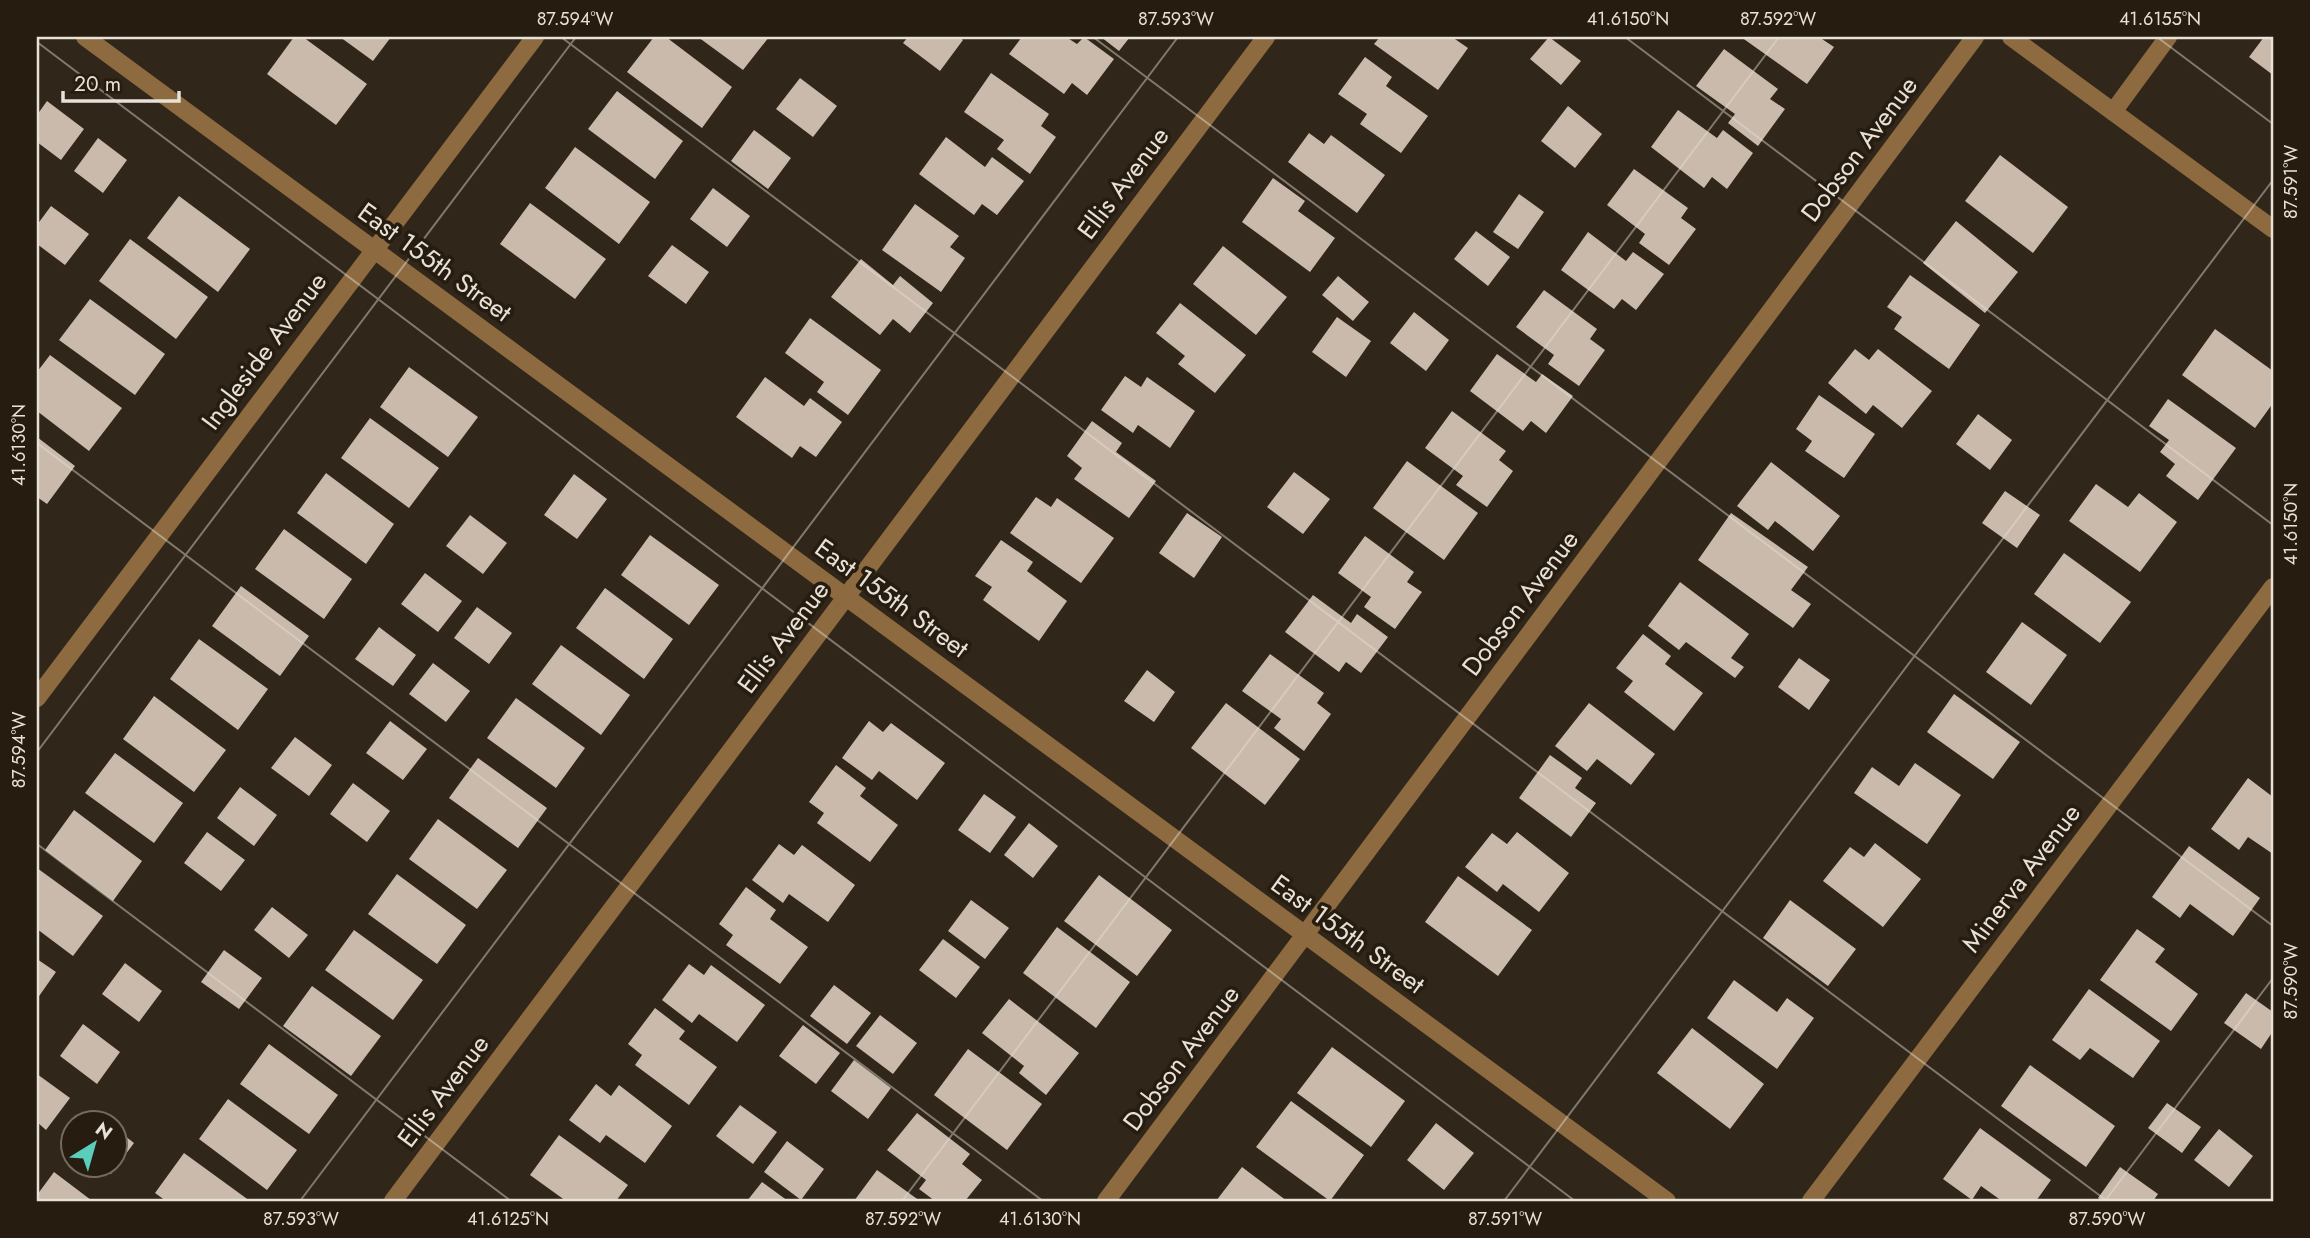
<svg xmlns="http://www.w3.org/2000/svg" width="2310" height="1238" viewBox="0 0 2310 1238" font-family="Jost,sans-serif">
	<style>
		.building { fill: #cabaac }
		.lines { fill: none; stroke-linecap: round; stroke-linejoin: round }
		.minor { stroke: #8e6a40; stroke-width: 18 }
		.ticks { fill: none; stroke: #e7e1d8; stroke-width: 2; stroke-opacity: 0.45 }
		.labels { text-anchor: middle; stroke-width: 7; stroke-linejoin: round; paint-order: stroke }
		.street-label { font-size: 26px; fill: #e7e1d8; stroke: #261c0f }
		.neatline { fill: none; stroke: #e7e1d8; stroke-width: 2.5 }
		.ticks-label { font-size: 18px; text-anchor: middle; fill: #e7e1d8 }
	</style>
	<rect width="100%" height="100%" fill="#302619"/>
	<path class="building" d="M294,37H303L367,84L336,125L267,74Z
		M340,37H391L373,61Z
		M654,37H666L732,87L702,128L627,72Z
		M698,37H769L743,70Z
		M908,37H959L963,40L940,71L903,43Z
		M1022,37H1066L1077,44L1084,37L1114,59L1087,95L1072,83L1064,94L1009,54Z
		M1101,37H1130L1119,51Z
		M1380,37H1452L1468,48L1438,90L1374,44Z
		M1549,37L1581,61L1561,85L1530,59Z
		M1741,37H1819L1834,47L1807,84Z
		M2264,37H2273V75L2249,57Z
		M1724,49L1778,89L1770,99L1785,109L1758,146L1728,123L1735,114L1696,86Z
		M1365,57L1392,77L1386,86L1428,116L1401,153L1360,124L1367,114L1338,94Z
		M991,73L1049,114L1041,126L1056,137L1030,174L997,149L1004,140L964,112Z
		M800,78L837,106L813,137L776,109Z
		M617,91L683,141L655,179L588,129Z
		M47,101L84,129L61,160L37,142V115Z
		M1568,106L1602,134L1575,168L1541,141Z
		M1678,110L1717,138L1723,130L1753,153L1727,189L1712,177L1704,188L1651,147Z
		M754,130L791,158L768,189L731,161Z
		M1309,133L1324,144L1331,135L1385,175L1357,213L1288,162Z
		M946,137L985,167L992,157L1024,181L997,215L982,204L974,215L919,174Z
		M98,138L127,160L103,193L74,171Z
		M575,147L650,202L619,244L545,188Z
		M2000,155L2068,207L2033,253L1965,201Z
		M1634,169L1688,208L1681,218L1696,229L1669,265L1639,243L1645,234L1607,205Z
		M1273,178L1305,201L1298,211L1335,238L1310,272L1242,222Z
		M713,188L750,216L727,247L690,219Z
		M1519,194L1544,212L1518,249L1493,232Z
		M179,196L250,249L218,292L147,238Z
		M530,203L606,259L575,299L500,244Z
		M915,204L959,236L950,247L965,258L941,292L882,250Z
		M51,206L89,234L65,265L37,244V225Z
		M1956,221L2018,272L1985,313L1923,263Z
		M1476,231L1510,257L1488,286L1454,259Z
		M1588,232L1626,261L1633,252L1664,274L1636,310L1622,299L1614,309L1561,270Z
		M130,239L208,297L176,339L99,281Z
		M672,245L709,272L686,304L648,276Z
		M1223,246L1287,297L1256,335L1193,284Z
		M861,259L893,285L900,276L933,303L910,333L893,319L880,335L831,297Z
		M1910,275L1980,325L1949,369L1894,329L1902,317L1887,307Z
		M1338,276L1369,302L1353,321L1322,295Z
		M1544,290L1597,329L1590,339L1605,350L1579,386L1548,364L1554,355L1516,327Z
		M90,299L165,354L135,395L59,340Z
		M1180,303L1246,355L1215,393L1178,364L1185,356L1156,333Z
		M1414,312L1449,340L1426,371L1390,343Z
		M1337,317L1371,341L1346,377L1312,352Z
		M810,318L881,370L848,415L817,392L824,382L785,353Z
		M2215,329L2273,371V403L2255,428L2182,375Z
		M1855,349L1869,360L1878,349L1932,391L1902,428L1873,405L1866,414L1828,383Z
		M1497,354L1536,382L1542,374L1573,396L1546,433L1531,421L1523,431L1470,391Z
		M50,355L122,408L89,451L37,411V372Z
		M409,367L478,417L448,457L380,407Z
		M1125,376L1141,387L1147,377L1195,411L1170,448L1138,425L1133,433L1101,410Z
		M765,377L804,406L810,398L842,422L816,457L800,446L792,458L736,417Z
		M1819,395L1875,434L1844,478L1805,451L1812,441L1796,429Z
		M2168,399L2236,448L2198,500L2166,476L2175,464L2160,452L2169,440L2149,426Z
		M1452,411L1506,451L1499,460L1513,471L1487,507L1456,485L1463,476L1425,448Z
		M1978,414L2012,440L1990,470L1956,444Z
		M370,418L439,468L409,508L341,458Z
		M1092,421L1122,443L1116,452L1156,481L1129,518L1074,479L1082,468L1067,456Z
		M37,437L75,466L47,504L37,497Z
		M1407,461L1478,513L1444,560L1373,508Z
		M1771,462L1840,516L1813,551L1775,521L1768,530L1737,506Z
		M1294,472L1330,499L1303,534L1267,507Z
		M326,473L394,524L366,564L297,513Z
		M574,474L607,499L577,539L544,515Z
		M2096,484L2128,507L2139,493L2177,522L2140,572L2069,521Z
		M2005,491L2040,515L2017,548L1982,523Z
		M1036,497L1051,507L1057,498L1114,538L1081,583L1010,533Z
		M1187,513L1222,537L1194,578L1159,553Z
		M1731,513L1808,567L1791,590L1811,604L1793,628L1698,560Z
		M470,515L507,543L483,574L446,546Z
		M284,529L352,579L324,619L255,569Z
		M650,535L719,585L689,625L621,575Z
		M1365,536L1414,572L1407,582L1422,592L1395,629L1364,607L1371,597L1338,573Z
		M1001,540L1033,562L1027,571L1067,601L1039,641L983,600L992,587L975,576Z
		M2064,553L2131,602L2100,643L2034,594Z
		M425,573L462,601L438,632L401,604Z
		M1680,582L1749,634L1731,658L1744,667L1735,678L1686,642L1679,650L1648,626Z
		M241,586L309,636L280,676L212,626Z
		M605,588L673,639L644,679L576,628Z
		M1313,595L1351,623L1357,614L1388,637L1361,673L1346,662L1339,672L1285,632Z
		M477,607L512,633L489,664L454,638Z
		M2022,622L2067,655L2031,705L1986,672Z
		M379,627L416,655L393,686L355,659Z
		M1643,634L1671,656L1665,664L1703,693L1674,731L1624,692L1633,681L1616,668Z
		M199,639L268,689L238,730L170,679Z
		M561,645L630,695L601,735L532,684Z
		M1270,654L1324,693L1317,703L1331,714L1304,751L1274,728L1281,719L1242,691Z
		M1799,658L1830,680L1809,710L1778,687Z
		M433,663L470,691L446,722L409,694Z
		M1147,670L1175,692L1154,722L1124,701Z
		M1954,694L2020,742L1993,779L1927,732Z
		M154,696L226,750L194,792L123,739Z
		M516,698L585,748L556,788L487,738Z
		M1226,703L1300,759L1265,805L1191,748Z
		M1589,703L1655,754L1631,785L1597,759L1587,771L1555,746Z
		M390,721L427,749L403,780L366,753Z
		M869,721L883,732L891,723L945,763L917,800L879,771L872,780L842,758Z
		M295,737L332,765L309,796L271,768Z
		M115,753L183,803L154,843L85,793Z
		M1550,755L1582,778L1575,788L1596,803L1571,837L1519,798Z
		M478,758L547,808L518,848L449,798Z
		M1915,763L1961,795L1927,844L1854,793L1872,767L1899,786Z
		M836,765L866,788L860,796L898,825L870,862L817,823L824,813L809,802Z
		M2248,778L2273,797V854L2248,837L2239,850L2211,829Z
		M353,783L390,811L367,842L330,814Z
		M240,787L277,815L254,846L217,818Z
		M984,794L1016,817L990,853L958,830Z
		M74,810L142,861L113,901L45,850Z
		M438,819L507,870L477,909L409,859Z
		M1029,823L1058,846L1033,878L1004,855Z
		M207,832L245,860L221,891L184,863Z
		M1517,832L1569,873L1539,912L1503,884L1497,892L1465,867L1492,833L1507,844Z
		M1875,843L1921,879L1883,927L1823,881L1850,847L1864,857Z
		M779,844L794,855L802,845L855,885L828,922L789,894L783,903L752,880Z
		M2189,846L2260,898L2233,936L2190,904L2180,918L2152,897Z
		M37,868L103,916L73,956L37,929Z
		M397,874L466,925L437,964L368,914Z
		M1099,875L1172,930L1137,976L1064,921Z
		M1458,876L1532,930L1498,976L1425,922Z
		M746,887L776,910L770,919L808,947L780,984L726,945L733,935L719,924Z
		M971,900L1009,928L985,959L948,931Z
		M1790,900L1856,949L1828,986L1763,938Z
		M272,907L308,935L289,958L254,930Z
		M1057,927L1130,982L1096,1028L1023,973Z
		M2137,929L2165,949L2155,962L2198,994L2171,1031L2100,980Z
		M354,930L423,980L393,1020L325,970Z
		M943,939L980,967L956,998L919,970Z
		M224,950L262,978L239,1009L201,982Z
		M37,959L56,972L37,999Z
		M125,963L162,991L139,1022L102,994Z
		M689,964L704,975L711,965L765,1005L737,1042L699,1014L692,1023L662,1000Z
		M1734,980L1777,1012L1787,998L1814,1018L1777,1069L1707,1018Z
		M834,985L871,1013L847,1044L810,1016Z
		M312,986L381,1036L351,1076L283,1026Z
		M2089,989L2160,1041L2133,1078L2090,1048L2080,1060L2052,1040Z
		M2246,993L2273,1012V1031L2261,1049L2224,1023Z
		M1009,999L1079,1053L1046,1095L1019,1073L1024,1066L982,1033Z
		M655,1008L685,1031L679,1039L717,1067L689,1105L635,1065L642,1055L628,1044Z
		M880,1015L917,1043L893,1074L856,1046Z
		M83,1024L120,1052L97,1084L60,1056Z
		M803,1025L840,1053L816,1084L779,1056Z
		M1692,1028L1764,1084L1730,1129L1657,1073Z
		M269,1044L338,1095L309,1134L240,1084Z
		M1332,1047L1405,1101L1371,1147L1297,1093Z
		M968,1049L1042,1104L1007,1150L934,1095Z
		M854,1060L891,1088L868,1119L831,1091Z
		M2030,1065L2115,1126L2086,1167L2001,1106Z
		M37,1074L70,1098L46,1130L37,1122Z
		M596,1084L611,1096L619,1085L672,1126L645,1163L606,1135L600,1143L569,1120Z
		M228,1099L297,1150L267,1190L199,1139Z
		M1291,1101L1364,1155L1330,1201L1256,1147Z
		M2167,1103L2201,1127L2182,1153L2148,1128Z
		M740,1105L777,1132L753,1164L716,1136Z
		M917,1113L970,1154L962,1164L982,1180L965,1201H935L919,1189L926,1180L887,1150Z
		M1436,1123L1474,1153L1444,1190L1407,1160Z
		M1980,1128L2051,1180L2036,1201H2002L1981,1186L1972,1200L1943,1179Z
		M116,1129L134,1143L111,1174L98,1164H116Z
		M2219,1129L2253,1156L2229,1187L2194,1160Z
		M559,1135L628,1185L616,1201H566L530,1175Z
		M787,1141L824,1169L801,1200L764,1172Z
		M184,1153L250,1201H166L155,1193Z
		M1242,1167L1287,1201H1216Z
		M2120,1167L2158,1194L2153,1201H2102L2098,1198Z
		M877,1170L920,1201H854Z
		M54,1172L91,1200L90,1201H37V1195Z
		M762,1182L788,1201H747Z"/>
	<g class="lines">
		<path class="minor" d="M85,37L1667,1201
			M2011,37L2273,229
			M2113,112L2168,37
			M37,698L535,37
			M393,1201L1266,37
			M1106,1201L1975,37
			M1811,1201L2273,587"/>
	</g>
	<path class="ticks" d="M561,37L2107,1201M1093,37L2273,926M1625,37L2273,525M2157,37L2273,124M37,42L1575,1201M37,443L1043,1201M37,752L576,37M37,844L511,1201M300,1201L1178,37M902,1201L1779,37M1504,1201L2273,180M2105,1201L2273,978"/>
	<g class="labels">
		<g class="street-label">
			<text transform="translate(1859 149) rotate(-53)" y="9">Dobson Avenue</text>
			<text transform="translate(1123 183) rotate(-53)" y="9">Ellis Avenue</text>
			<text transform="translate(435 262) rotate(36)" y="9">East 155th Street</text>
			<text transform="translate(264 351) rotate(-53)" y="9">Ingleside Avenue</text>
			<text transform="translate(892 598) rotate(36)" y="9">East 155th Street</text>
			<text transform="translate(1520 603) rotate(-53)" y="9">Dobson Avenue</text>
			<text transform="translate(783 637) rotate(-53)" y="9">Ellis Avenue</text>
			<text transform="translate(2021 878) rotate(-53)" y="9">Minerva Avenue</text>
			<text transform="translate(1348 934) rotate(36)" y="9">East 155th Street</text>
			<text transform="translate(1181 1058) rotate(-53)" y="9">Dobson Avenue</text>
			<text transform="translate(443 1091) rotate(-53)" y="9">Ellis Avenue</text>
		</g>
	</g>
	<rect width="2310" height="1238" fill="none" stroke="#261c0f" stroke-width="77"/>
	<g transform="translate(94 1144) rotate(37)"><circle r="33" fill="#261c0f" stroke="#736b5f" stroke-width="2"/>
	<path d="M0-5L12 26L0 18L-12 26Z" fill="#5bcebb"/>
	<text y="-10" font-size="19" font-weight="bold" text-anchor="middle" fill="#e7e1d8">N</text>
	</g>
	<path d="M63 91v10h116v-10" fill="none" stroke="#e7e1d8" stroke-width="3.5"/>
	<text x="74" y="91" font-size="21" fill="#e7e1d8" stroke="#261c0f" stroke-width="5" paint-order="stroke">20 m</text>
	<rect x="38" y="38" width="2234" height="1162" class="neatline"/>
	<g class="ticks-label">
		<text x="575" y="25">87.594°W</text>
		<text x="1176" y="25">87.593°W</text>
		<text x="1628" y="25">41.6150°N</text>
		<text x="1778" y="25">87.592°W</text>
		<text x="2160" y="25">41.6155°N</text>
		<text transform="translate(2291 182) rotate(-90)" y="6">87.591°W</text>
		<text transform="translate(19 445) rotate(-90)" y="6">41.6130°N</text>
		<text transform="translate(2291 524) rotate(-90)" y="6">41.6150°N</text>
		<text transform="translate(19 750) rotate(-90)" y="6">87.594°W</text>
		<text transform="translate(2291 981) rotate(-90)" y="6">87.590°W</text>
		<text x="301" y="1225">87.593°W</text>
		<text x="508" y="1225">41.6125°N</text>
		<text x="903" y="1225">87.592°W</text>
		<text x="1040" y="1225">41.6130°N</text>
		<text x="1505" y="1225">87.591°W</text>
		<text x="2107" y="1225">87.590°W</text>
	</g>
</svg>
